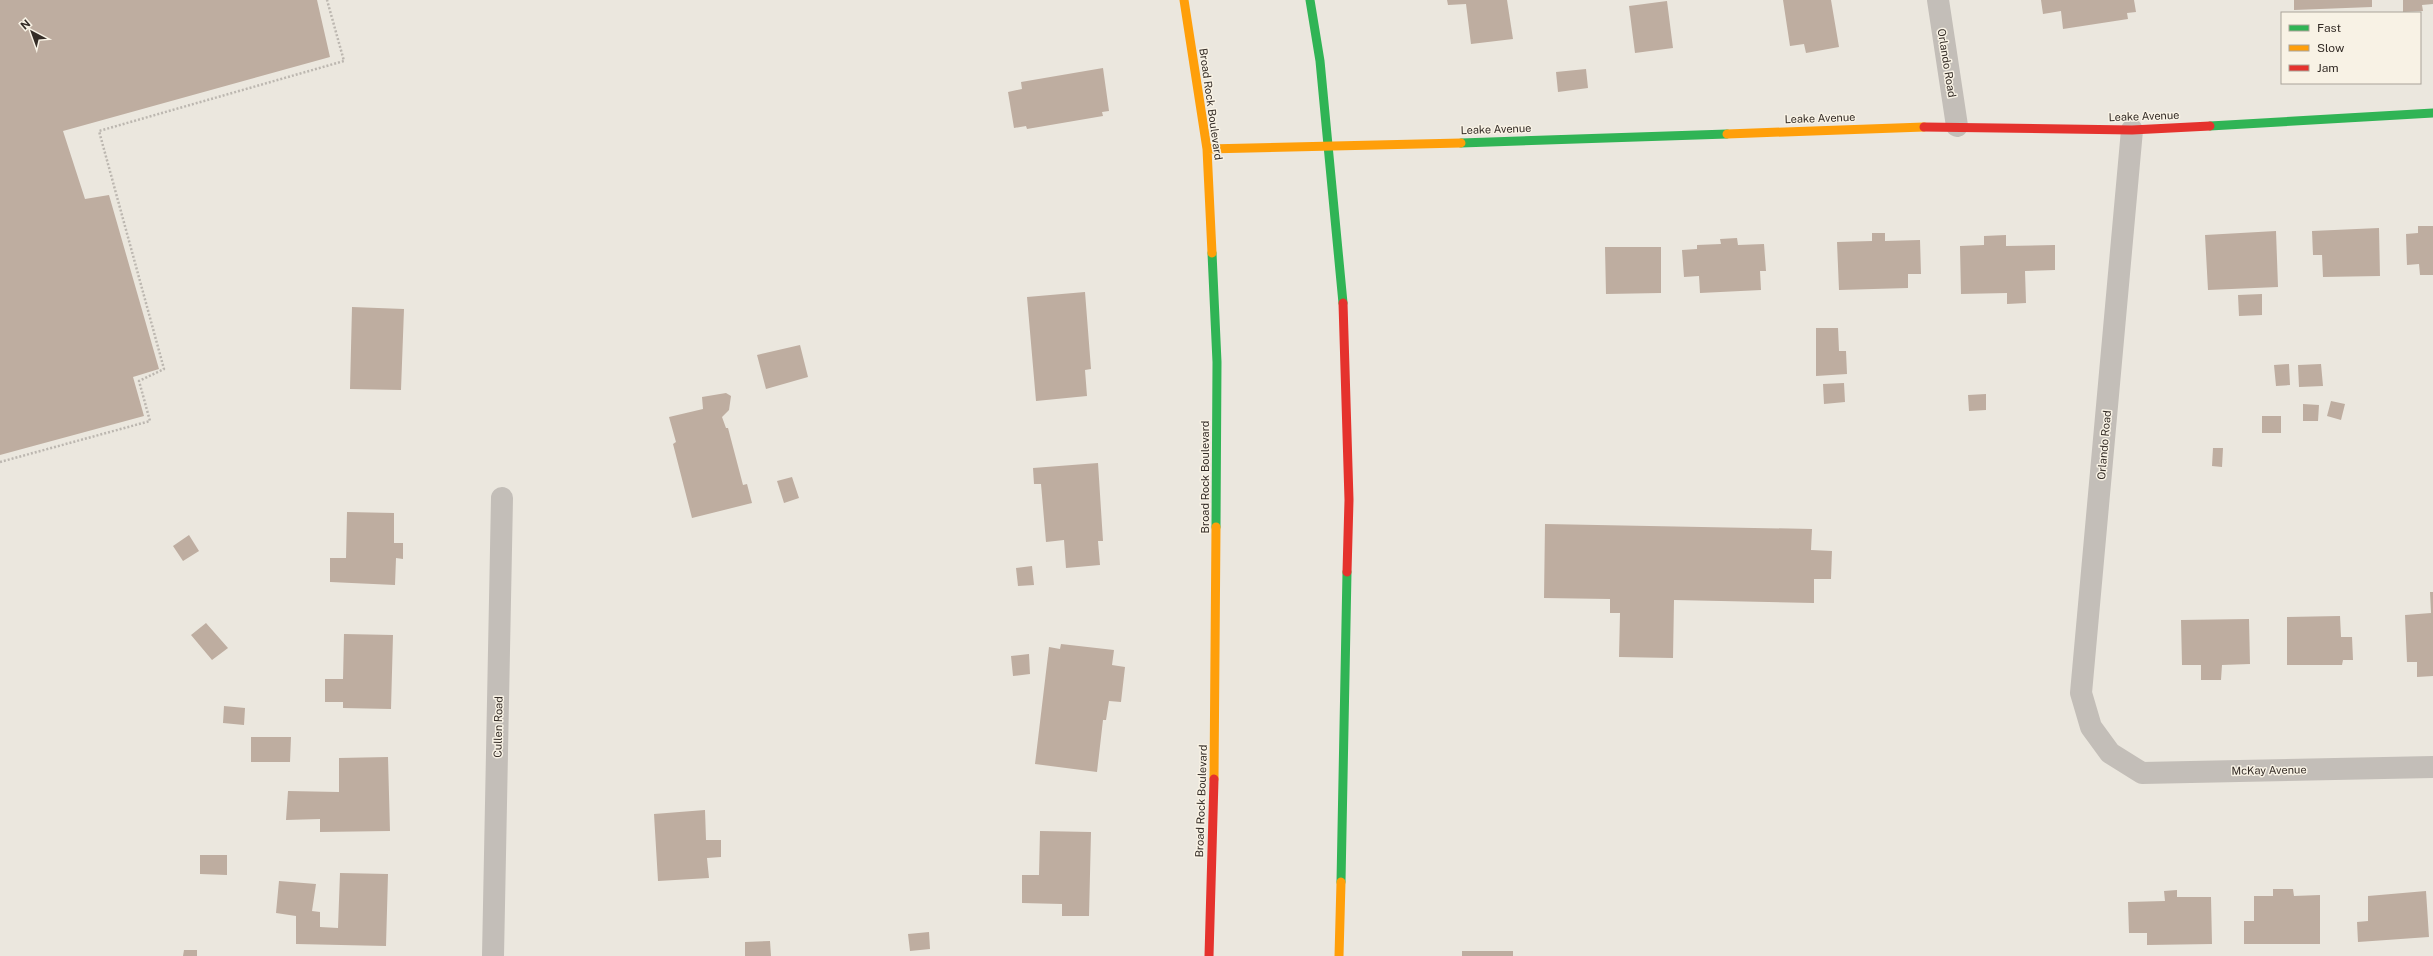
<svg xmlns="http://www.w3.org/2000/svg" width="2433" height="956" viewBox="0 0 2433 956" font-family="'Public Sans',sans-serif">
	<style>
		.building { fill: #beada0 }
		.lines { fill: none; stroke-linecap: round; stroke-linejoin: round }
		.path { stroke: #bcb7b0; stroke-width: 2.5; stroke-dasharray: 2 2; stroke-linecap: butt }
		.street { stroke: #c3beb8; stroke-width: 22 }
		.fast { stroke: #30b455; stroke-width: 9 }
		.slow { stroke: #ff9f0a; stroke-width: 9 }
		.jam { stroke: #e5322d; stroke-width: 9 }
		.labels { text-anchor: middle; stroke-width: 3; stroke-linejoin: round; paint-order: stroke }
		.street-label { font-size: 11px; fill: #342c26; stroke: #f8f2e5 }
	</style>
	<rect width="100%" height="100%" fill="#ebe7de"/>
	<path class="building" d="M0,0H317L330,57L63,131L85,199L109,195L159,369L133,377L144,416L0,455Z
		M1447,0H1507L1513,39L1471,44L1466,4L1448,5Z
		M1783,0H1831L1839,47L1806,53L1804,44L1790,46Z
		M2041,0H2134L2136,12L2127,13L2128,19L2063,29L2061,11L2043,14Z
		M2294,0H2372V7L2294,10Z
		M2403,0H2433V4L2422,5L2423,11L2403,12Z
		M1667,1L1673,48L1635,53L1629,6Z
		M1103,68L1109,111L1102,112L1103,116L1027,129L1026,126L1014,128L1008,92L1022,89L1021,82Z
		M1586,69L1588,88L1558,92L1556,72Z
		M2418,226H2433V275H2420L2419,264L2407,265L2406,234L2418,233Z
		M2379,228L2380,276L2323,277L2322,255H2313L2312,231Z
		M2276,231L2278,287L2208,290L2205,235Z
		M1872,233H1885V241L1920,240L1921,274H1908V288L1839,290L1837,242L1872,241Z
		M2006,235V246L2055,245V270L2025,271L2026,303L2007,304V293L1961,294L1960,246L1984,245V236Z
		M1737,238L1738,245L1764,244L1766,271H1760L1761,290L1700,293L1699,276L1684,277L1682,250L1697,249V245L1721,244L1720,239Z
		M1605,247H1661V293L1606,294Z
		M1085,292L1091,369L1085,370L1087,396L1036,401L1027,297Z
		M2262,294V315L2239,316L2238,295Z
		M352,307L404,309L401,390L350,389Z
		M1816,328H1838L1839,351H1846L1847,374L1816,376Z
		M800,345L808,377L766,389L757,355Z
		M2289,364L2290,385L2276,386L2274,365Z
		M2321,364L2323,386L2299,387L2298,365Z
		M1844,383L1845,402L1824,404L1823,384Z
		M726,393L731,396L729,410L722,417L726,428H728L743,485L747,484L752,503L692,518L673,444L676,442L669,417L703,409L702,397Z
		M1986,394V410L1969,411L1968,395Z
		M2331,401L2345,404L2341,420L2327,416Z
		M2303,404L2319,405L2318,421H2303Z
		M2262,416H2281V433H2262Z
		M2213,448H2223L2222,467L2212,466Z
		M1098,463L1103,541H1098L1100,565L1066,568L1064,540L1046,542L1041,484H1034L1033,468Z
		M792,477L799,498L784,503L777,481Z
		M347,512L394,513V543H403V559L396,558L395,585L330,582V558H346Z
		M1545,524L1812,529L1811,550L1832,551L1831,579H1814V603L1674,600L1673,658L1619,657L1620,613H1610V599L1544,598Z
		M189,535L199,551L183,561L173,546Z
		M1032,566L1034,585L1018,586L1016,568Z
		M2430,592H2433V676L2417,677V662H2407L2405,615L2431,613Z
		M2340,616L2341,637H2352L2353,660H2343L2342,665H2287V617Z
		M2249,619L2250,664L2222,665L2221,680H2201V665H2182L2181,620Z
		M206,623L228,648L212,660L191,635Z
		M344,634L393,635L391,709L343,708V702H325V679H343Z
		M1061,644L1114,650L1112,665L1125,667L1121,702L1109,701L1106,720H1103L1097,772L1035,764L1049,647L1060,649Z
		M1029,654L1030,674L1013,676L1011,656Z
		M224,706L245,708L244,725L223,723Z
		M251,737H291L290,762H251Z
		M388,757L390,831L320,832V819L286,820L288,791L339,792V758Z
		M705,810L706,840H721V857L707,858L709,878L658,881L654,814Z
		M1040,831L1091,832L1089,916H1062V904L1022,903V875H1039Z
		M200,855H227V875L200,874Z
		M340,873L388,874L386,946L296,944V916L276,913L279,881L316,884L312,911L320,912V927L338,928Z
		M2273,889H2293L2294,896L2320,895V944H2244V921H2254V896H2273Z
		M2177,890V897H2211L2212,944L2147,945V933H2129L2128,902L2165,901L2164,891Z
		M2426,891L2429,937L2358,942L2357,922L2368,921V896Z
		M929,932L930,949L910,951L908,934Z
		M770,941L771,956H745V942Z
		M184,950H197V956H183Z
		M1462,951H1513V956H1462Z"/>
	<g class="lines">
		<path class="path" d="M0,462L150,421L139,381L164,369L99,131L344,61L327,0"/>
		<path class="street" d="M1938,0L1957,126
			M2132,130L2081,693L2091,727L2110,753L2142,773L2433,767
			M493,956L502,498"/>
		<path class="fast" d="M1310,0L1320,61L1343,303
			M2210,126L2433,113
			M1461,143L1727,134
			M1212,253L1217,362L1216,527
			M1341,882L1347,572"/>
		<path class="slow" d="M1184,0L1207,149L1212,253
			M1727,134L1924,127
			M1207,149L1461,143
			M1214,779L1216,527
			M1339,956L1341,882"/>
		<path class="jam" d="M1924,127L2132,130L2210,126
			M1343,303L1349,500L1347,572
			M1209,956L1214,779"/>
	</g>
	<g class="labels">
		<g class="street-label">
			<text transform="translate(1947 63) rotate(81)" y="4">Orlando Road</text>
			<text transform="translate(1211 104) rotate(82)" y="4">Broad Rock Boulevard</text>
			<text transform="translate(2144 116) rotate(-2)" y="4">Leake Avenue</text>
			<text transform="translate(1820 118) rotate(-2)" y="4">Leake Avenue</text>
			<text transform="translate(1496 129) rotate(-2)" y="4">Leake Avenue</text>
			<text transform="translate(2104 445) rotate(-85)" y="4">Orlando Road</text>
			<text transform="translate(1205 477) rotate(-90)" y="4">Broad Rock Boulevard</text>
			<text transform="translate(498 727) rotate(-89)" y="4">Cullen Road</text>
			<text transform="translate(2269 770) rotate(-1)" y="4">McKay Avenue</text>
			<text transform="translate(1201 801) rotate(-88)" y="4">Broad Rock Boulevard</text>
		</g>
	</g>
	<rect x="2281" y="12" width="140" height="72" fill="#f8f2e5" stroke="#aaa399"/>
	<rect x="2289" y="25" width="20" height="6" fill="#30b455" stroke="#aaa399"/>
	<text x="2317" y="32" font-size="12" fill="#342c26">Fast</text>
	<rect x="2289" y="45" width="20" height="6" fill="#ff9f0a" stroke="#aaa399"/>
	<text x="2317" y="52" font-size="12" fill="#342c26">Slow</text>
	<rect x="2289" y="65" width="20" height="6" fill="#e5322d" stroke="#aaa399"/>
	<text x="2317" y="72" font-size="12" fill="#342c26">Jam</text>
	<g transform="translate(32 32) rotate(319)" stroke="#f8f2e5" stroke-width="3" paint-order="stroke">
	<path d="M0-3L7 15L0 10L-7 15Z" fill="#342c26"/>
	<text y="-6" font-size="11" font-weight="bold" text-anchor="middle" fill="#342c26">N</text>
	</g>
</svg>
